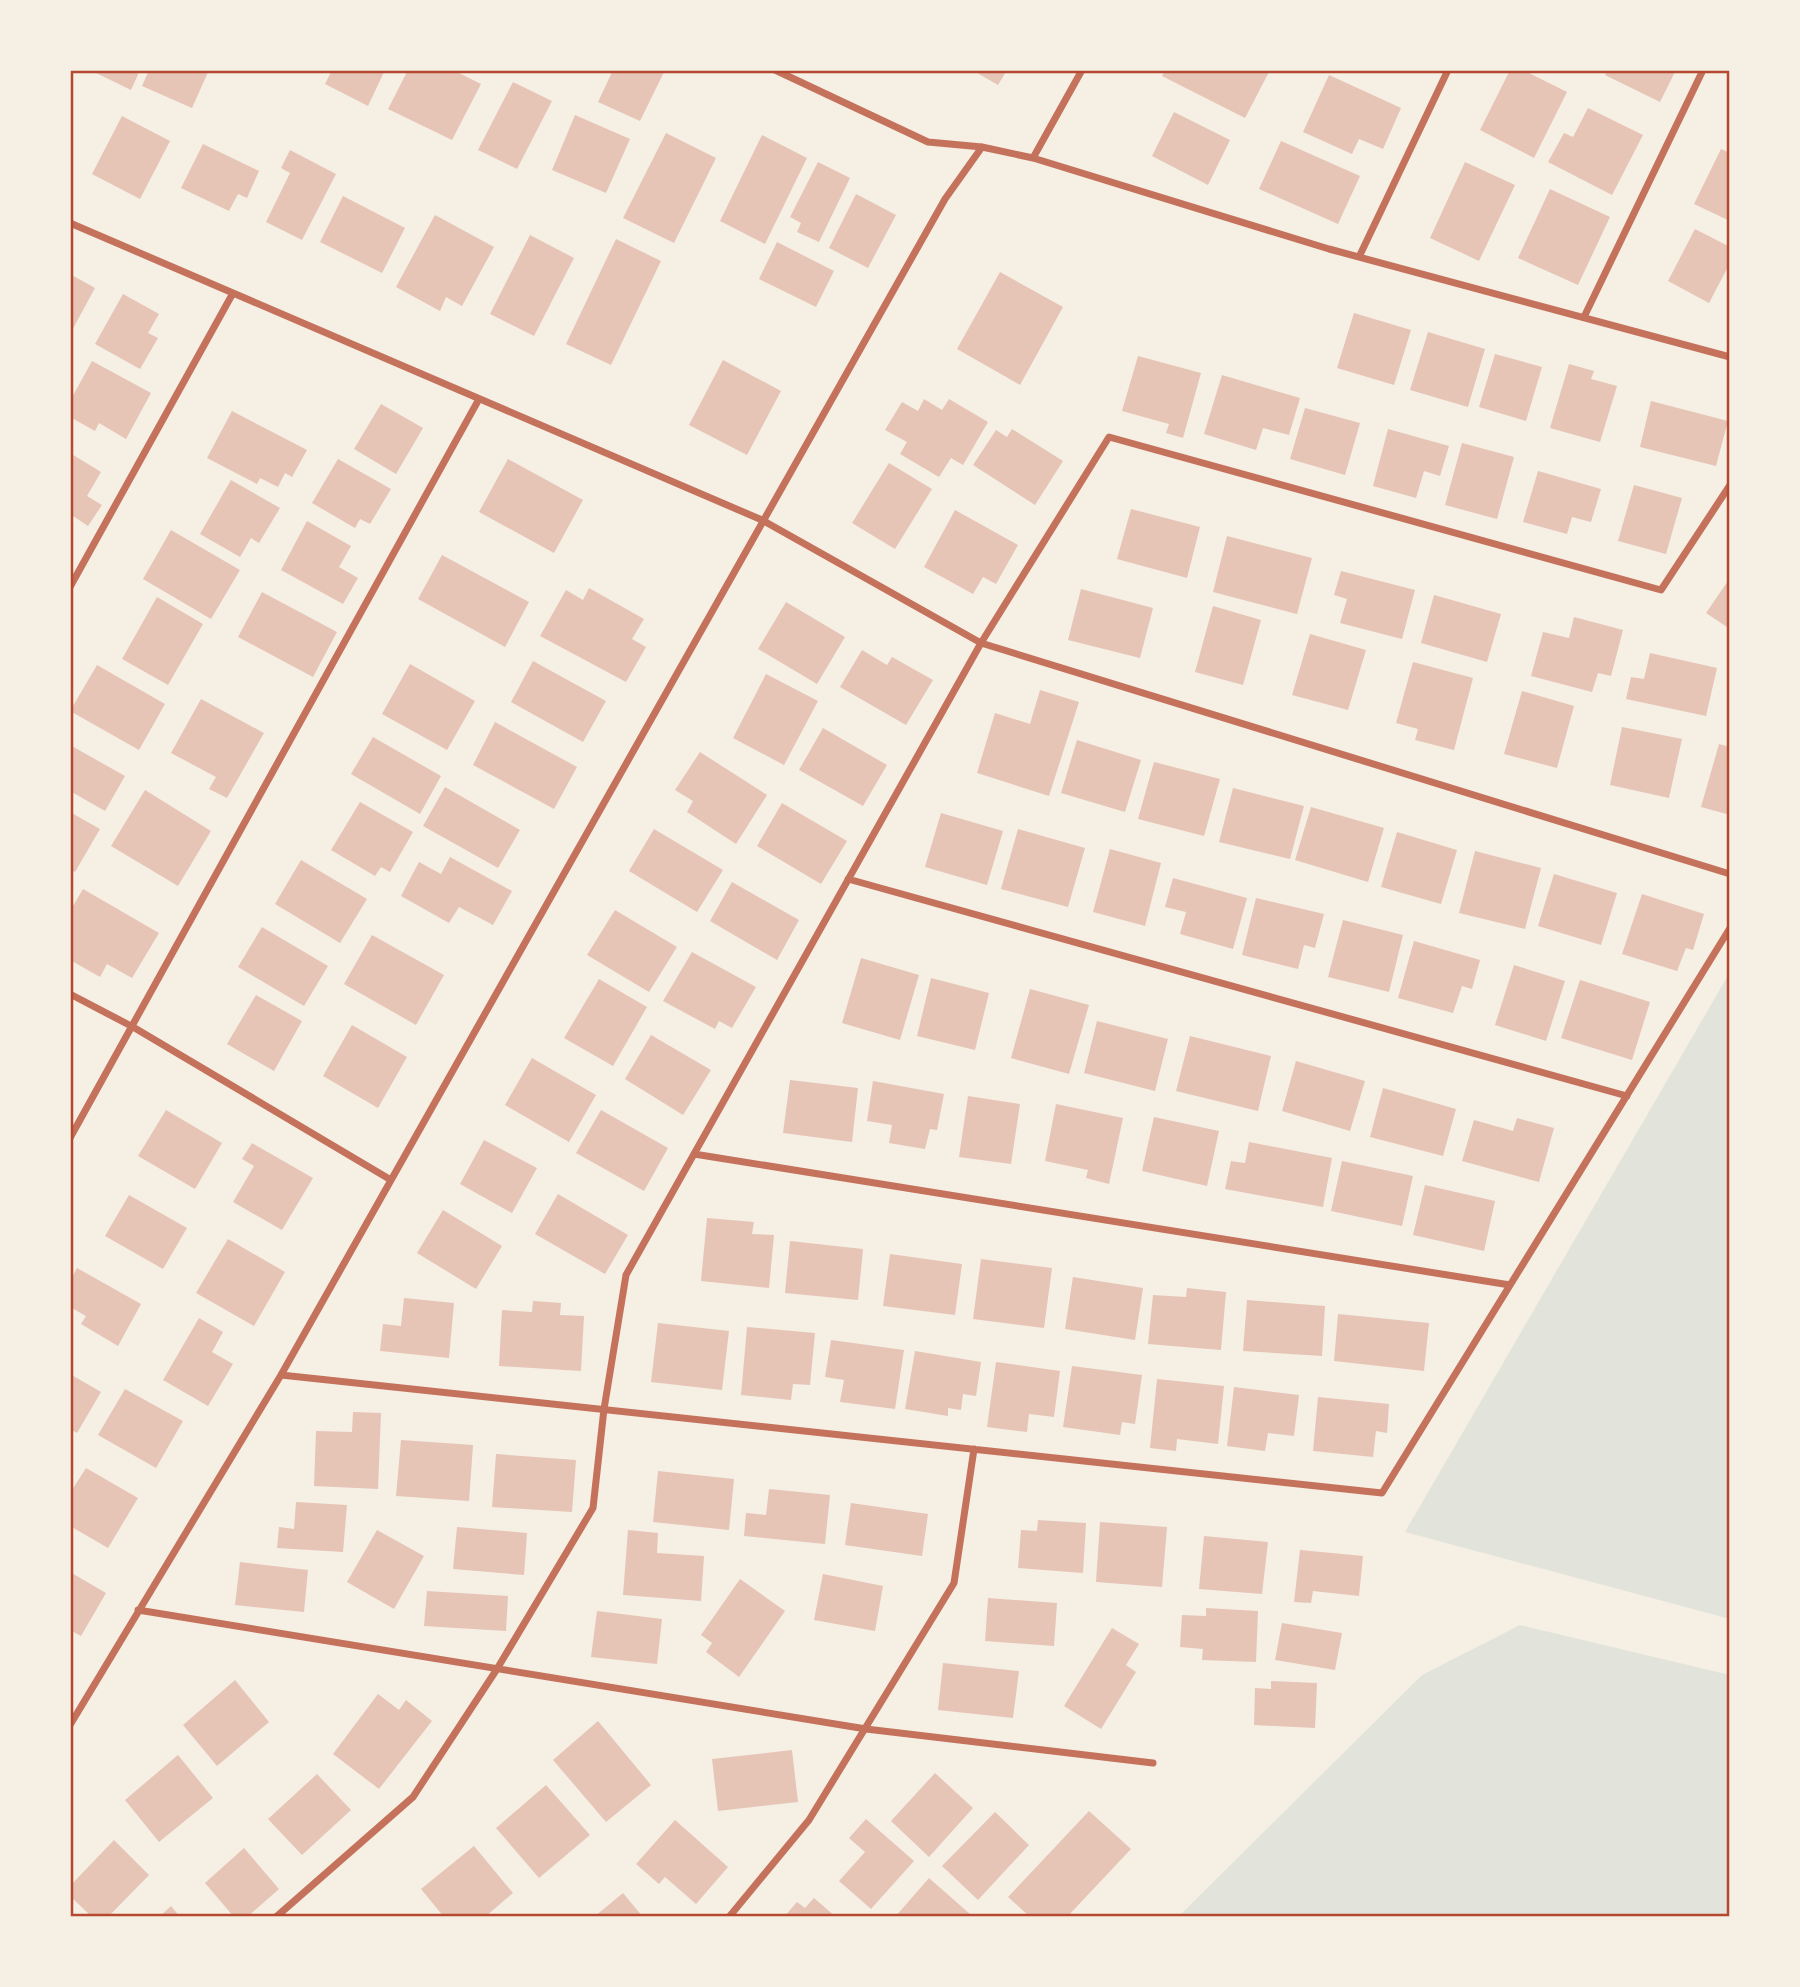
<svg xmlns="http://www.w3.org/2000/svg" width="1800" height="1987" viewBox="0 0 1800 1987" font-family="'Exo 2',sans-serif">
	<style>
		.green { fill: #e2e4dc }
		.building { fill: #e6c5b7 }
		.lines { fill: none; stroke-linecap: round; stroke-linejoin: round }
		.minor { stroke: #c5725c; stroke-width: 7 }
		.neatline { fill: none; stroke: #b5482f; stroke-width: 2.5 }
	</style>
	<rect width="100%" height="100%" fill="#f6efe4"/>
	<path class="green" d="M1730,972V1619L1405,1532Z
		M1520,1625L1730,1675V1917H1178L1422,1675Z"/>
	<path class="building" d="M90,70H140L131,90Z
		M149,70H209L192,108L142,86Z
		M332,70H385L368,106L325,84Z
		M408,70H453L481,84L452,140L388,109Z
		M613,70H665L640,121L598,102Z
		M972,70H1007L998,85Z
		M1165,70H1270L1245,118L1162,76Z
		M1510,70H1523L1567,92L1534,158L1480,130Z
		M1608,70H1676L1660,102L1605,75Z
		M1329,75L1401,108L1383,149L1359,139L1352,154L1303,132Z
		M513,82L552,101L517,169L478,150Z
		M1588,108L1643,135L1612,195L1548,162L1564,133L1573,137Z
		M1174,112L1230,140L1208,185L1152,156Z
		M575,115L630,139L606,193L552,170Z
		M122,116L170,141L140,199L92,174Z
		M666,133L716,158L674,243L623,218Z
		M762,135L807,158L765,244L720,221Z
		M1281,141L1360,176L1338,224L1259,189Z
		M203,144L259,171L247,198L238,194L229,211L181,188Z
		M1721,149L1730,153V221L1694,204Z
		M290,150L336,174L302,240L266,222L290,173L281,168Z
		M818,162L850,178L819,242L797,232L801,223L790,217Z
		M1465,162L1515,185L1479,261L1430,238Z
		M1550,189L1610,217L1578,285L1518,258Z
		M856,194L896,215L868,268L829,248Z
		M343,196L405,228L382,273L320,242Z
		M435,215L494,247L462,306L446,297L440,311L396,287Z
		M1695,229L1730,247V263L1709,303L1668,281Z
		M530,235L574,258L534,336L490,314Z
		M616,239L661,261L611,365L566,344Z
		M777,242L834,271L816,307L759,279Z
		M1000,272L1063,307L1020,385L957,349Z
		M70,274L95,288L70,334Z
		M123,294L159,314L148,333L158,338L140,369L95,344Z
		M1354,313L1411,330L1394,385L1337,368Z
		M1428,332L1485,349L1468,407L1410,390Z
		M1495,354L1542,367L1526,421L1479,407Z
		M1138,356L1201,373L1183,438L1166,433L1169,424L1122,411Z
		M723,360L781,391L747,455L689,425Z
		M92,361L151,393L126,439L99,423L95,431L70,417V401Z
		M1569,364L1594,371L1591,379L1617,386L1600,442L1550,428Z
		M1222,375L1300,398L1289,435L1263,428L1256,450L1204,434Z
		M924,399L942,410L949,399L988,422L963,465L951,458L939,477L900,454L907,442L885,430L902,402L918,411Z
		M1651,401L1728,421L1716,466L1640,447Z
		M381,404L423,428L396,474L354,449Z
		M1305,408L1360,423L1345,475L1290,459Z
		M232,411L307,450L292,477L285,473L278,487L260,478L257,484L207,458Z
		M1012,429L1063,461L1035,505L973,465L996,430L1007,437Z
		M1388,429L1449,446L1440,476L1424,471L1416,498L1373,486Z
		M1462,443L1514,457L1497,519L1445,505Z
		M70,453L101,472L87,496L102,505L88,526L70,514Z
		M338,459L391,489L370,524L360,519L355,528L312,503Z
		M508,459L583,500L554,553L479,512Z
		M889,463L932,489L895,549L852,523Z
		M1538,471L1601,489L1591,522L1572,517L1567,534L1523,522Z
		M231,480L280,508L259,543L251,538L240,557L200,534Z
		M1634,485L1682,498L1666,554L1618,541Z
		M1131,509L1200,527L1187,578L1117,559Z
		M955,510L1018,545L996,584L983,577L973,594L924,567Z
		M307,521L351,546L339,567L358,578L343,604L281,570Z
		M171,530L240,570L211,619L143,579Z
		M1227,536L1312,558L1297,614L1213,592Z
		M442,555L529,602L505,647L418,599Z
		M1341,571L1415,590L1402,639L1340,623L1347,599L1334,595Z
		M1730,578V629L1706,613Z
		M589,588L644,619L632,639L646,647L626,682L540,636L566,590L583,600Z
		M1081,589L1153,608L1140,658L1068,640Z
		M262,592L337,632L313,677L238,637Z
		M1434,595L1501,614L1487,662L1421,643Z
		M157,597L203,624L168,685L122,659Z
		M786,602L845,637L817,684L758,649Z
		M1213,606L1261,620L1243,685L1195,672Z
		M1574,617L1623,630L1611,676L1598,673L1592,692L1531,676L1543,632L1569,638Z
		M1310,634L1366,650L1348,710L1292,695Z
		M862,650L887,665L892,657L933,680L906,725L840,687Z
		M1650,653L1717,668L1706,716L1626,699L1631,677L1644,679Z
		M533,661L606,701L583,742L511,702Z
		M1413,662L1473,678L1454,750L1415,740L1418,729L1396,723Z
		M410,664L475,701L447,750L382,714Z
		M97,665L165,704L139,750L70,711Z
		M766,674L818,701L784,765L733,738Z
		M1040,690L1079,702L1049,796L977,773L995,713L1030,724Z
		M1522,691L1574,706L1557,768L1504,754Z
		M201,699L264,733L227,798L209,789L216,777L171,753Z
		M495,722L577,767L554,809L473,765Z
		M1622,727L1682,739L1669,798L1610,785Z
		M823,728L887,765L863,806L799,770Z
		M373,737L441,776L420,814L351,774Z
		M1077,740L1141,760L1125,812L1061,793Z
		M1719,744L1730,747V815L1701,807Z
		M70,745L125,776L105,811L70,791Z
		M700,752L767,795L736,844L687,812L693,801L675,790Z
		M1154,762L1220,779L1204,836L1138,819Z
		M445,787L520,830L498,868L423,826Z
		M1233,788L1304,806L1290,859L1219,842Z
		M145,790L211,831L178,886L111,846Z
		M360,802L413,832L390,872L381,867L375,876L331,850Z
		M782,803L847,841L821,884L757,846Z
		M1311,807L1384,828L1368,882L1295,860Z
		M70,812L100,829L75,872L70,869Z
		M941,813L1003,831L987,885L925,867Z
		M654,829L723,870L697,912L629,871Z
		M1018,829L1085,848L1068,907L1001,889Z
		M1397,832L1457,850L1441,904L1381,887Z
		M1110,849L1161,863L1145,926L1093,912Z
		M1475,851L1541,868L1525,929L1459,913Z
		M450,857L512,891L493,925L459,907L449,923L401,896L419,862L441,874Z
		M301,860L367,899L340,943L275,904Z
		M1554,874L1617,893L1601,945L1538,926Z
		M1173,878L1247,898L1233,949L1180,934L1186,912L1165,907Z
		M732,882L799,920L777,960L710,921Z
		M83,889L159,933L132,978L107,964L100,977L70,960V911Z
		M1642,894L1704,914L1693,950L1686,948L1677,971L1622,954Z
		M1256,898L1324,914L1315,948L1304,945L1298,969L1242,955Z
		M615,910L677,947L649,992L587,955Z
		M1343,920L1403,935L1389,992L1328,977Z
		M262,927L328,966L304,1006L238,967Z
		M372,935L444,975L416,1025L344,984Z
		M1414,941L1480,960L1472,989L1462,986L1453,1013L1398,998Z
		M692,952L756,987L732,1028L719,1021L715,1029L663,1001Z
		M861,958L919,975L900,1040L842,1023Z
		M1514,965L1565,981L1546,1041L1495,1025Z
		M931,978L989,993L975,1050L917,1036Z
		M599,979L647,1007L613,1066L564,1038Z
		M1580,980L1650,1002L1632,1060L1561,1038Z
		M1030,989L1089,1005L1069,1074L1011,1058Z
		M256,995L302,1021L274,1071L227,1044Z
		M1097,1021L1168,1039L1155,1091L1084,1073Z
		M352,1025L407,1057L378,1108L323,1076Z
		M651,1035L711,1070L683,1115L625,1079Z
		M1190,1036L1271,1056L1258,1111L1176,1091Z
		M532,1058L596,1095L569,1142L505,1105Z
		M1296,1061L1365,1081L1350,1131L1282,1111Z
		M790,1080L858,1088L852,1142L783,1133Z
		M873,1081L944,1094L937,1130L930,1129L925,1149L889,1143L892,1125L867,1121Z
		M1383,1088L1456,1109L1443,1156L1370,1137Z
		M968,1096L1020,1104L1011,1164L959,1157Z
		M1056,1104L1123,1118L1109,1184L1086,1178L1088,1170L1045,1161Z
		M166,1110L222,1143L195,1189L138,1156Z
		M601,1110L668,1148L644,1191L576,1153Z
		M1154,1117L1219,1131L1207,1186L1142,1171Z
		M1517,1118L1554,1128L1539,1182L1462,1161L1474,1120L1513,1131Z
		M484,1140L537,1168L512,1213L460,1184Z
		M1249,1142L1332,1158L1323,1207L1225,1189L1231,1161L1245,1163Z
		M252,1143L313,1178L282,1230L233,1202L254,1166L242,1159Z
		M1342,1161L1413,1176L1402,1226L1331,1211Z
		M1425,1185L1495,1201L1484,1251L1413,1235Z
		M558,1194L628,1235L605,1274L535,1234Z
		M129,1195L187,1228L163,1269L105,1236Z
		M443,1210L502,1246L476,1289L417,1253Z
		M707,1218L754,1222L752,1234L774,1235L769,1288L701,1281Z
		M228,1239L285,1272L254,1326L196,1293Z
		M790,1241L863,1249L858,1300L785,1293Z
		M890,1254L962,1264L955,1315L883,1306Z
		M981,1259L1052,1268L1044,1328L973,1319Z
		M77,1268L141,1304L118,1346L81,1324L86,1316L70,1307V1281Z
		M1073,1277L1143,1288L1135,1340L1065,1329Z
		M1187,1288L1226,1292L1221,1350L1148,1344L1153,1295L1186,1297Z
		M404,1298L454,1303L449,1358L380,1351L383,1324L401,1326Z
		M1247,1300L1325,1306L1322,1356L1243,1351Z
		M533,1301L561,1303L560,1315L584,1316L581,1371L499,1366L502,1310L532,1312Z
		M1338,1314L1429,1323L1424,1371L1334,1361Z
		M199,1318L223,1332L212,1352L233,1364L208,1406L163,1380Z
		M658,1323L729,1331L722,1390L651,1382Z
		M747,1327L815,1333L810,1385L793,1384L791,1400L741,1395Z
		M831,1340L904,1350L895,1409L840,1402L844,1380L825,1377Z
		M915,1351L981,1362L976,1396L963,1394L961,1410L948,1408V1416L905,1409Z
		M996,1362L1060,1371L1054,1417L1029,1414L1027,1432L987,1427Z
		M1072,1366L1142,1375L1135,1424L1122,1422L1120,1435L1063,1427Z
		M70,1374L101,1392L77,1433L70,1429Z
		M1157,1379L1224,1386L1218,1444L1177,1439L1176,1451L1150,1448Z
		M1234,1387L1299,1395L1294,1436L1268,1433L1265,1451L1227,1446Z
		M125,1389L183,1421L156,1468L98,1435Z
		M1318,1397L1389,1404L1387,1433L1376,1431L1373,1457L1313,1451Z
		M353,1412L381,1413L378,1489L314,1486L316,1431L352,1432Z
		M401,1440L473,1445L469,1501L396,1496Z
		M496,1454L576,1460L572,1512L492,1507Z
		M86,1468L138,1498L108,1548L70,1526V1493Z
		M658,1471L734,1479L729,1530L653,1522Z
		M769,1489L830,1495L825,1544L744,1536L746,1513L766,1515Z
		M296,1502L347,1505L343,1552L277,1548L279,1527L294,1529Z
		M851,1503L928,1514L922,1556L845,1545Z
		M1038,1520L1086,1523L1083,1573L1018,1568L1021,1530L1037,1531Z
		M1100,1522L1167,1527L1162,1587L1096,1582Z
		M457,1527L527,1533L524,1575L453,1569Z
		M377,1530L424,1556L394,1609L347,1582Z
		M628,1530L658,1533L657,1553L704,1556L701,1601L623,1595Z
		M1204,1536L1268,1542L1262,1594L1199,1589Z
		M1300,1550L1363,1556L1359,1596L1313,1591L1311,1603L1294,1602Z
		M240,1562L308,1570L304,1612L235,1605Z
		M70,1572L106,1593L81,1636L70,1630Z
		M823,1574L883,1586L875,1631L814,1620Z
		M740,1579L785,1611L739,1677L706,1652L712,1643L701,1635Z
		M427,1591L508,1596L506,1631L424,1626Z
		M988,1598L1057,1603L1054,1646L985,1641Z
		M1206,1608L1258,1611L1256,1662L1202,1660L1203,1649L1180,1647L1182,1615L1206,1616Z
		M597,1611L662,1619L657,1664L591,1657Z
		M1282,1623L1342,1633L1335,1670L1275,1660Z
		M1112,1628L1139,1644L1126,1665L1136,1672L1101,1729L1064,1706Z
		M943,1663L1019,1671L1013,1718L938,1710Z
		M235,1680L269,1722L217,1766L183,1725Z
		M1271,1681L1317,1683L1315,1728L1254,1725L1255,1688L1271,1689Z
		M378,1694L399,1710L406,1700L432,1721L379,1789L333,1754Z
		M598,1721L651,1785L606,1822L553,1760Z
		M792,1750L798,1802L718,1811L712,1759Z
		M178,1755L213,1798L159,1842L125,1800Z
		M935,1773L973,1808L929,1857L891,1821Z
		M317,1774L351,1810L302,1855L268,1819Z
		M546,1785L590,1835L539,1878L496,1828Z
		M1089,1811L1131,1849L1067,1917H1030L1008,1897Z
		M995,1812L1029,1845L978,1900L942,1866Z
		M866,1819L914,1861L871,1909L839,1881L865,1852L849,1838Z
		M675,1820L728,1867L696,1904L665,1877L659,1884L636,1864Z
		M114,1840L149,1875L108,1917H92L70,1896V1886Z
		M474,1846L513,1893L485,1917H444L421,1889Z
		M244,1848L279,1889L247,1917H234L205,1883Z
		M929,1878L970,1914L967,1917H895Z
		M623,1893L643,1917H594Z
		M814,1898L836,1917H784L797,1902L805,1908Z
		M171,1906L180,1917H159Z"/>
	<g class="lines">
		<path class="minor" d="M775,70L928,142L982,147L1033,158L1329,249L1730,357
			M1033,158L1082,70
			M70,223L762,520L981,643L1730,874
			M1359,257L1448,70
			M1584,317L1703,70
			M70,587L233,293
			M848,879L1627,1096
			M70,994L133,1027L391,1180
			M70,1138L479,399
			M694,1154L1510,1285
			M281,1375L1382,1493L1730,928
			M138,1610L866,1729L1153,1763
			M70,1725L281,1375L945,199L982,147
			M276,1917L413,1797L497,1669L593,1508L604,1409L626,1275L981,643L1109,437L1661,590L1730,485
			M729,1917L809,1820L954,1583L974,1449"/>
	</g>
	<rect width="1800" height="1987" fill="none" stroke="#f6efe4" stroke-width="144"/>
	<rect x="72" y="72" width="1656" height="1843" class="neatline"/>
</svg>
